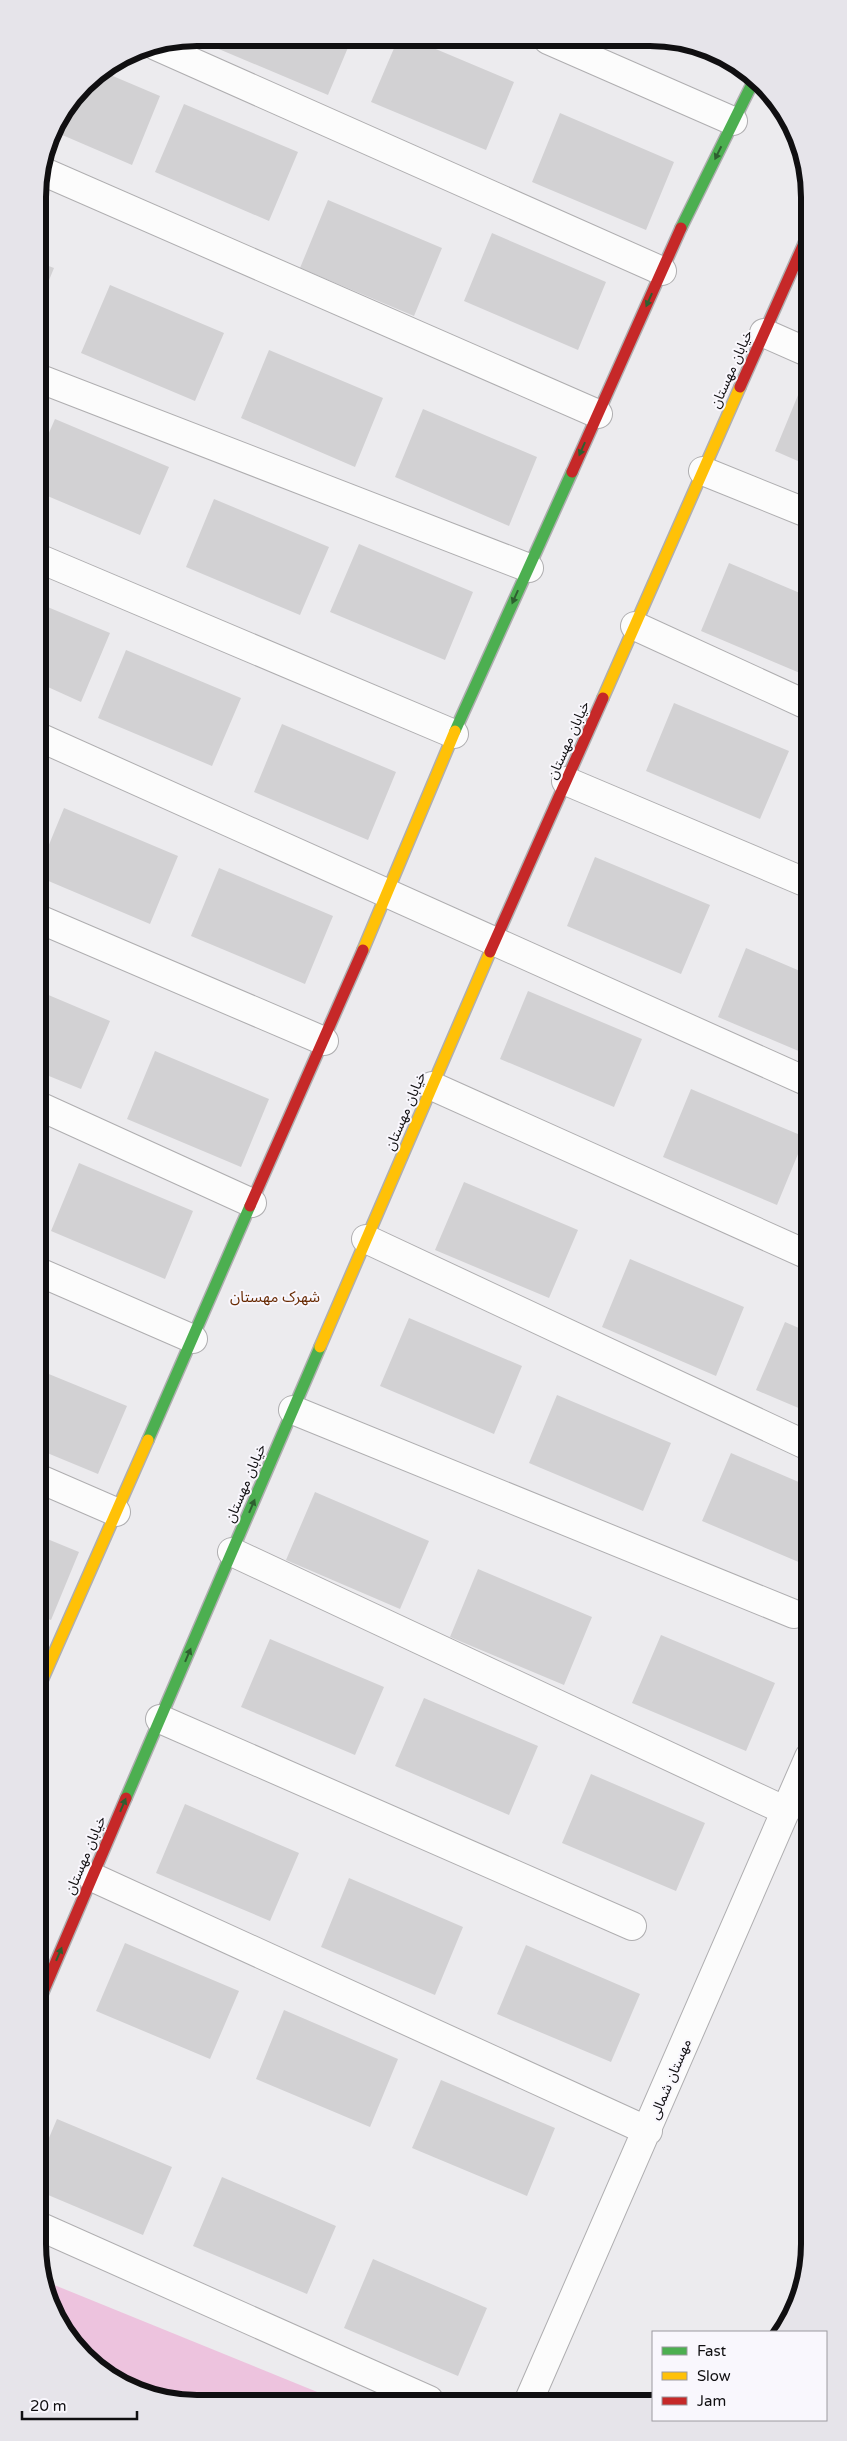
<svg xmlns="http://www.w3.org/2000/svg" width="847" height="2441" viewBox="0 0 847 2441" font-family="'Varela Round','Noto Sans Arabic',sans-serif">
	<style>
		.green { fill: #edc3de }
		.building { fill: #d2d1d3 }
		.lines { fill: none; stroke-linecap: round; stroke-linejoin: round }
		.street-casing { stroke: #afaeb0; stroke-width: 30 }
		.fast-casing { stroke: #afaeb0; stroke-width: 14 }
		.slow-casing { stroke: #afaeb0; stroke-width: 14 }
		.jam-casing { stroke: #afaeb0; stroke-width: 14 }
		.street { stroke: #fcfcfc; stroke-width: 28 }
		.fast { stroke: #4caf50; stroke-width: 11 }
		.slow { stroke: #ffc107; stroke-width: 11 }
		.jam { stroke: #c62828; stroke-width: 11 }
		.oneway { fill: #2e5f30 }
		.labels { text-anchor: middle; stroke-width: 4; stroke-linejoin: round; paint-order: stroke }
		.street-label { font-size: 14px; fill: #100f11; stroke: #f9f7fd }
		.neighbourhood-label { font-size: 15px; fill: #682a02; stroke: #f9f7fd }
		.rim { fill: none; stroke: #100f11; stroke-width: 6 }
	</style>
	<rect width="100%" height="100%" fill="#ecebee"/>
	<path class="green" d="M42,2280L337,2400H166L126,2387L84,2357L59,2323Z"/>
	<path class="building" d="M218,38H352L328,95L214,47Z
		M398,39H412L514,82L486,150L371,102Z
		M101,71L160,96L132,165L53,131L54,126L92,77Z
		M184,104L298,152L269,221L155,172Z
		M560,113L674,162L646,230L532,182Z
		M328,200L442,248L414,316L300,268Z
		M492,233L606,282L578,350L464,301Z
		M38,262L54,268L38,307Z
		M110,285L224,333L195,401L81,353Z
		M269,350L383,398L355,467L241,418Z
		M803,383L807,384V465L775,451Z
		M423,409L537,457L509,526L395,477Z
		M55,419L169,467L140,535L38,492V458Z
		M214,499L329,547L300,615L186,567Z
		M359,544L473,592L445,660L330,612Z
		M729,563L807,596V676L701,631Z
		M38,603L110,633L81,702L39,683Z
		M126,650L241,698L212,766L98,718Z
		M674,703L789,751L760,819L646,771Z
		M282,724L396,772L368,840L254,792Z
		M64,808L178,856L150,924L39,877V869Z
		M807,826V837L803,835Z
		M595,857L710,905L681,974L567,926Z
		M219,868L333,916L305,984L191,936Z
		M746,948L807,974L808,1055L718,1017Z
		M39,991L110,1021L81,1089L39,1072Z
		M528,991L642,1039L614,1107L500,1059Z
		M155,1051L269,1099L241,1167L127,1119Z
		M691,1089L805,1137L777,1205L663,1157Z
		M39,1155L48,1159L39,1180Z
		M79,1163L193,1211L165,1279L51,1231Z
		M464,1182L578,1230L549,1298L435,1250Z
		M630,1259L744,1307L716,1376L602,1327Z
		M409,1318L522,1366L494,1434L380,1386Z
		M785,1322L808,1332V1412L756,1390Z
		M39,1370L127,1406L98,1474L40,1450Z
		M557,1395L671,1443L643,1511L529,1463Z
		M731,1453L808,1486V1566L702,1521Z
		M315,1492L429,1541L400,1609L286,1560Z
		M40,1536L79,1552L51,1620L40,1616Z
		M478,1569L592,1617L564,1685L450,1637Z
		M661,1635L775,1683L746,1751L632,1703Z
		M270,1639L384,1687L355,1755L241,1707Z
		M424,1698L538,1746L509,1815L395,1766Z
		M591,1774L705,1823L676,1891L562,1843Z
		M185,1804L299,1853L270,1921L156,1873Z
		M349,1878L463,1927L435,1995L321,1947Z
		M125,1943L239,1991L210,2059L96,2011Z
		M526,1945L640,1994L611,2062L497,2014Z
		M284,2010L398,2059L370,2127L256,2079Z
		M441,2080L555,2128L527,2196L412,2148Z
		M57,2119L172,2167L143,2235L41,2192L40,2159Z
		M222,2177L336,2226L307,2294L193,2246Z
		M373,2259L487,2308L458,2376L344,2328Z"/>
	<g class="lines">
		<g class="street-casing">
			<path id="street" d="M548,40L733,121
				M156,46L662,271
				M42,171L598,414
				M764,333L807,352
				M38,378L529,568
				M703,471L807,513
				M38,558L454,734
				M635,626L807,705
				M39,737L808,1082
				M566,781L807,883
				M39,919L324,1041
				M432,1086L808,1255
				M39,1106L252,1203
				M366,1239L808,1446
				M39,1272L193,1339
				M293,1410L794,1614
				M40,1479L116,1512
				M232,1552L786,1811
				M160,1719L632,1926
				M92,1877L648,2131
				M41,2227L429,2400
				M529,2400L809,1757"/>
		</g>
		<g class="fast-casing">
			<path id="fast" d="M681,228L755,78
				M455,731L572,472
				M148,1440L250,1206
				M126,1798L320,1347"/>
		</g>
		<g class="slow-casing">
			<path id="slow" d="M603,698L740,387
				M363,950L455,731
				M320,1347L490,952
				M40,1685L148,1440"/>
		</g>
		<g class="jam-casing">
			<path id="jam" d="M740,387L806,239
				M572,472L681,228
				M490,952L603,698
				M250,1206L363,950
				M40,1999L126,1798"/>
		</g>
		<use href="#street" class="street"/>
		<use href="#fast" class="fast"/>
		<use href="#slow" class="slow"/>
		<use href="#jam" class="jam"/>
	</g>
	<defs><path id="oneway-solid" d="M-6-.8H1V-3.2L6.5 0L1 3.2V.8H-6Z" transform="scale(1.25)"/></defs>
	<g class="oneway">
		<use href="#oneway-solid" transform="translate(718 153) rotate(116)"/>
		<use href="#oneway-solid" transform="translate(649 300) rotate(114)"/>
		<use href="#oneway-solid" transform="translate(582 449) rotate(114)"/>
		<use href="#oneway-solid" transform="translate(515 597) rotate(114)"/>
		<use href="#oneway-solid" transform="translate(252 1506) rotate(-67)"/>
		<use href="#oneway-solid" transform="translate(188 1655) rotate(-67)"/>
		<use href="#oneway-solid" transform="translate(123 1805) rotate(-67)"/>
		<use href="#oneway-solid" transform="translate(59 1954) rotate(-67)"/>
	</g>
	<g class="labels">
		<g class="street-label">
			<text transform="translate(731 369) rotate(-66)" y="5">خیابان مهستان</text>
			<text transform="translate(568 740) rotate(-66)" y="5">خیابان مهستان</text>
			<text transform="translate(405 1111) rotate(-67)" y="5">خیابان مهستان</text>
			<text transform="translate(245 1483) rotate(-67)" y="5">خیابان مهستان</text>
			<text transform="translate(85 1855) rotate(-67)" y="5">خیابان مهستان</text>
			<text transform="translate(670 2079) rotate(-67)" y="5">مهستان شمالی</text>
		</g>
		<g class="neighbourhood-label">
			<text x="275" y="1302">شهرک مهستان</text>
		</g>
	</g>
	<path d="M0 0H847V2441H0ZM197 46H650A151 151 0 0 1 801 197V2244A151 151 0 0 1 650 2395H197A151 151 0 0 1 46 2244V197A151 151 0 0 1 197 46Z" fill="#e6e4ea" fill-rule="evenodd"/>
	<path class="rim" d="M197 46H650A151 151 0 0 1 801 197V2244A151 151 0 0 1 650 2395H197A151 151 0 0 1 46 2244V197A151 151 0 0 1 197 46Z"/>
	<rect x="652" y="2331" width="175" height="90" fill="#f9f7fd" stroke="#9c9a9f"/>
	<rect x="662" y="2347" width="25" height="8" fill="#4caf50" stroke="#9c9a9f"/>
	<text x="697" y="2356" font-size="15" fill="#100f11">Fast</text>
	<rect x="662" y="2372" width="25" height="8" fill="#ffc107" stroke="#9c9a9f"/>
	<text x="697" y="2381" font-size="15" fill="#100f11">Slow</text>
	<rect x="662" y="2397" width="25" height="8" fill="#c62828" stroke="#9c9a9f"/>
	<text x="697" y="2406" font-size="15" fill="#100f11">Jam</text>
	<path d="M22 2411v8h115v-8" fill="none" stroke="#100f11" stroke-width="2.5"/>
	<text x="30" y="2411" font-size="15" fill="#100f11" stroke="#f9f7fd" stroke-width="4" paint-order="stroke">20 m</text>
</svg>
